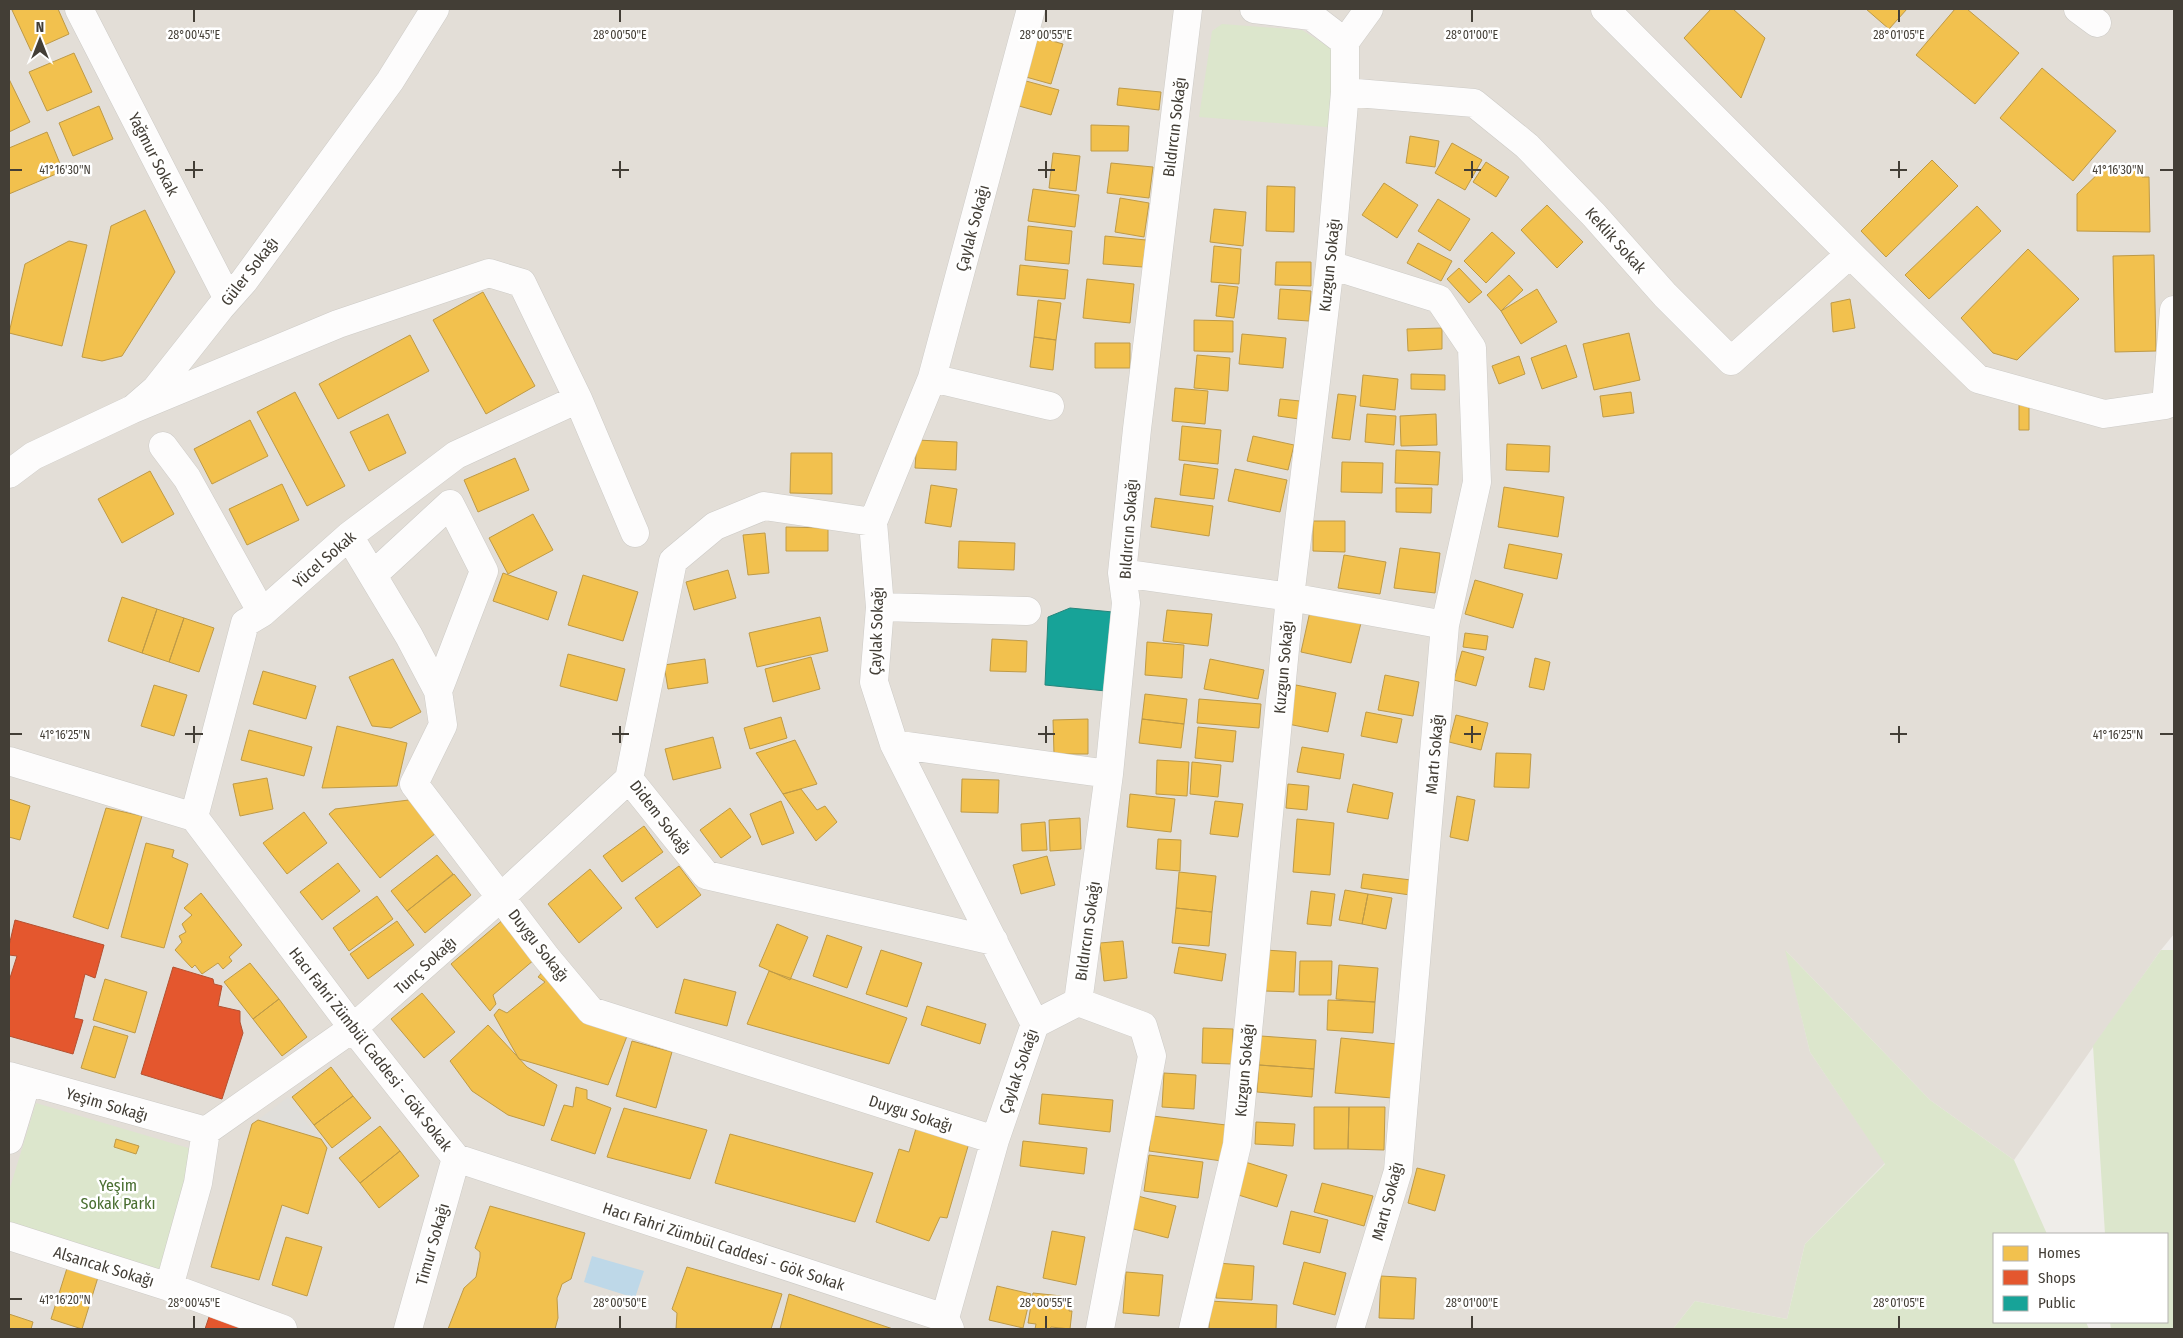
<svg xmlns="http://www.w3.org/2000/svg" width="2183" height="1338" viewBox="0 0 2183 1338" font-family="'Fira Sans Condensed',sans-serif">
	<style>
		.residential { fill: #e3ded7 }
		.green { fill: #dce6cc }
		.parking { fill: #e0deda }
		.water { fill: #bed8e8 }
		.homes { fill: #f2c14e; stroke: #be9a47 }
		.shops { fill: #e4572e; stroke: #b45030 }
		.public { fill: #17a398; stroke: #24857b }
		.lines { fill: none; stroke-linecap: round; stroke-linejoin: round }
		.minor-casing { stroke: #cdcbc7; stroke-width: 29 }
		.minor { stroke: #fdfcfc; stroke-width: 28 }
		.ticks { fill: none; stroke: #433e36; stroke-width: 2 }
		.labels { text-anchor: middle; stroke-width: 5; stroke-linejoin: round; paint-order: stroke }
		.street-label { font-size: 16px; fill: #433e36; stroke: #fff }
		.park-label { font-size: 16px; fill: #496e30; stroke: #fff }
		.ticks-label { font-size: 12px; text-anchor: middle; fill: #433e36; stroke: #fff; stroke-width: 5; stroke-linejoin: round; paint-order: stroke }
	</style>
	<rect width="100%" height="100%" fill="#efede9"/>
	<path class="residential" d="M9,9H2174V934L2161,950L2014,1160L1930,1100L1786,951L1810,1052L1885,1163L1805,1244L1787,1319L1695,1301L1673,1329H9Z"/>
	<path class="green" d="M1222,24L1302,30L1332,49L1338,128L1199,117L1212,31Z
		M1785,950L1930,1100L2014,1160L2047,1234H1994V1322H2086L2089,1329H1673L1695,1301L1787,1319L1805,1244L1885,1164L1810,1052Z
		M2161,950H2174V1329H2111L2110,1322H2167V1234H2105L2093,1046Z
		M36,1103L202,1152L165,1274L9,1227V1191Z"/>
	<path class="parking" d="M288,1097L318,1138L258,1120Z"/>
	<path class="water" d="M592,1256L644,1271L635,1298L584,1282Z"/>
	<path class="homes" d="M16,9H58L69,34L31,51L12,10Z
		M1711,9H1733L1765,38L1741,98L1684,38Z
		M1866,9H1907L1889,29Z
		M1955,9H1967L2019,53L1975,104L1916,55Z
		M1038,37L1063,44L1051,84L1026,77Z
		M74,53L92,92L47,111L29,72Z
		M2042,68L2116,131L2073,181L2000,118Z
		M9,79L30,122L9,132Z
		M1026,81L1059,90L1051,115L1019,106Z
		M1119,88L1161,92L1159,110L1117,105Z
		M99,106L113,139L73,156L59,123Z
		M1091,125L1129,126L1128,151H1091Z
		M47,132L63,171L9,194V148Z
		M1410,136L1439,141L1435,167L1406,163Z
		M1452,143L1482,160L1465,190L1435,173Z
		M1053,153L1080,156L1076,191L1049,188Z
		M1932,160L1958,186L1886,257L1861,231Z
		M1486,162L1509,177L1496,197L1473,182Z
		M1111,163L1153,167L1149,198L1107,193Z
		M2104,168H2142V177H2149L2150,232L2077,231V194Z
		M1384,183L1418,205L1397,238L1362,215Z
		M1267,186L1295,187L1294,232L1266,231Z
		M1033,189L1079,195L1075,227L1028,221Z
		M1120,198L1149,203L1144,237L1115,232Z
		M1438,199L1470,219L1450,251L1418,231Z
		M1547,205L1583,242L1557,268L1521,230Z
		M1977,206L2001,231L1929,299L1905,275Z
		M1214,209L1246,212L1243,246L1210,242Z
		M145,210L175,272L122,356L102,361L82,357L111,226Z
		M1028,226L1072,231L1069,264L1025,260Z
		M1492,232L1515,253L1486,283L1464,261Z
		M1105,236L1146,240L1143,267L1103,264Z
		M69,241L87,245L62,346L9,333L25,264Z
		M1418,243L1452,261L1441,281L1407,263Z
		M1214,246L1241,249L1239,284L1211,282Z
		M2028,249L2079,299L2017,360L1993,353L1961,318Z
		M2154,255L2156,351L2115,352L2113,256Z
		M1276,262H1311V286L1275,285Z
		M1020,265L1068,270L1065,299L1017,295Z
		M1459,268L1482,292L1469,303L1447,279Z
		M1509,275L1523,290L1501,311L1487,295Z
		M1087,279L1134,284L1130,323L1083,318Z
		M1219,285L1238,287L1234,318L1216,316Z
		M1280,289L1311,291L1309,321L1278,319Z
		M1537,289L1557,322L1521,344L1501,311Z
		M483,292L535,386L486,414L433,320Z
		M1850,299L1855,328L1833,332L1831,303Z
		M1038,300L1061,303L1056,340L1034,337Z
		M1194,320L1233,321V352L1194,351Z
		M1442,328V349L1408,351L1407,329Z
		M1629,333L1640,380L1594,390L1583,344Z
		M1242,334L1286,338L1283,368L1239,364Z
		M410,335L429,371L338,419L319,384Z
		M1034,337L1056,340L1053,370L1030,367Z
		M1095,343H1130V368H1095Z
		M1566,345L1577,377L1542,389L1531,358Z
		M1197,355L1230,358L1228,391L1194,388Z
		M1519,356L1525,374L1499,384L1492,366Z
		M1411,374L1445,375V390L1411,389Z
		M1363,375L1398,379L1395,410L1360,406Z
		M1175,388L1208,391L1205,424L1172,421Z
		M295,392L345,486L307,506L257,412Z
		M1631,392L1634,413L1603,417L1600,396Z
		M1338,394L1356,396L1350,440L1332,438Z
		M1280,399L1300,401L1299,419L1278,416Z
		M2019,404H2029V430H2019Z
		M388,414L406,453L369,471L350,432Z
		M1367,414L1396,416L1394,445L1365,442Z
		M1436,414L1437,445L1401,446L1400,416Z
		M250,420L268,456L212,484L194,449Z
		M1182,426L1221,430L1218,464L1179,460Z
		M1253,436L1294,445L1288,470L1247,461Z
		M917,440L957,442L956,470L915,468Z
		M1507,444L1550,446L1549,472L1506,470Z
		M1396,450L1440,452L1438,485L1395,483Z
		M791,453H832V494L790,493Z
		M515,458L529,490L478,512L464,480Z
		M1342,462L1383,463L1382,493L1341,492Z
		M1184,464L1218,469L1214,499L1180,495Z
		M1235,469L1287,480L1280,512L1228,501Z
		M150,471L174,514L122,543L98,499Z
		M282,484L299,520L247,545L229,509Z
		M931,485L957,489L951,527L925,523Z
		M1504,487L1564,497L1558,537L1498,527Z
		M1396,488H1432L1431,513L1396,512Z
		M1155,498L1213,506L1209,536L1151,527Z
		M533,514L553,550L508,574L489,538Z
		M1313,521H1345V552L1313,551Z
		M786,527L828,528V551H786Z
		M765,533L769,573L748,575L743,535Z
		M959,541L1015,543L1014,570L958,568Z
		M1509,544L1562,554L1557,579L1504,568Z
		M1400,548L1440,553L1435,593L1394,588Z
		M1344,555L1386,562L1380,594L1338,588Z
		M728,570L736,598L694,610L686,582Z
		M503,573L557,592L548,620L493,601Z
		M583,575L638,592L623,641L568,625Z
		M1475,580L1523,594L1513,628L1465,614Z
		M122,597L157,609L142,653L108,641Z
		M1311,607L1362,619L1351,663L1301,652Z
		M157,609L184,618L169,662L142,653Z
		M1167,610L1212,614L1208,646L1163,641Z
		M820,617L828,651L757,667L749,633Z
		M184,618L214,628L199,672L169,662Z
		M1465,633L1488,636L1486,650L1463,647Z
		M992,639L1027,641L1026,672L990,671Z
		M1147,642L1184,645L1182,678L1145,675Z
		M1462,651L1484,657L1476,686L1454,680Z
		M568,654L625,669L617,701L560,686Z
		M811,657L820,689L773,702L765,669Z
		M1535,658L1550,662L1544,690L1529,687Z
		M393,659L421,712L391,728L372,726L349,677Z
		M705,659L708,683L668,689L664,665Z
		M1210,659L1264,670L1258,699L1204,689Z
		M263,671L316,686L306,719L253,704Z
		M1385,675L1419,682L1413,716L1378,710Z
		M154,685L187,695L174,736L141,726Z
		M1296,685L1336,693L1328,732L1288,724Z
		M1145,694L1187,699L1184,724L1142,719Z
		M1199,699L1261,704L1259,728L1197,723Z
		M1366,712L1402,719L1397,743L1361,736Z
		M1456,715L1488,723L1481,750L1449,742Z
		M781,717L787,738L750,749L744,728Z
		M1088,719V754H1054L1053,720Z
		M1142,719L1184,724L1181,748L1139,743Z
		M337,726L407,743L397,786L322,788Z
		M1198,727L1236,731L1233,762L1195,758Z
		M249,730L312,747L304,776L241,760Z
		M713,737L721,768L673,780L665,749Z
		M795,740L817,784L783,794L756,753Z
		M1302,747L1344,754L1340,779L1297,772Z
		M1496,753L1531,754L1529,788L1494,787Z
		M1157,760L1189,762L1187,796L1156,794Z
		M1192,762L1221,765L1218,797L1190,794Z
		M267,778L273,809L240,816L233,784Z
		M962,779L999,780L998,813L961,812Z
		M1288,784L1309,786L1307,810L1286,808Z
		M1353,784L1393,793L1388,819L1347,812Z
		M801,789L817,810L825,806L837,822L816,841L783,794Z
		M1130,794L1175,799L1171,832L1127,827Z
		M1457,796L1475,800L1468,841L1450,837Z
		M9,799L30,806L20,840L9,837Z
		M409,800L436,833L380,878L329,814L335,809Z
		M781,801L794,833L762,845L750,814Z
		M1215,801L1243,804L1238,837L1210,834Z
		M106,808L142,816L108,929L73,917Z
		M730,808L751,837L721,858L700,830Z
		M304,812L327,843L287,874L263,843Z
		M1080,818L1081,849L1050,851L1049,820Z
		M1297,819L1334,823L1330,875L1293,872Z
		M1045,822L1047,850L1022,851L1021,824Z
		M644,826L663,852L622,882L603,856Z
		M1158,839L1181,840L1180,871L1156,869Z
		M146,843L174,850L172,857L188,864L164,948L121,937Z
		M437,855L453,874L407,911L391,891Z
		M1047,856L1055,885L1021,894L1013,865Z
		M338,863L360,891L322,920L300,892Z
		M679,866L701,895L657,928L635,898Z
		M590,869L622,908L579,943L548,904Z
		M1179,872L1216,876L1212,912L1176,908Z
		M454,874L471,895L425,933L407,911Z
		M1363,874L1411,880L1410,895L1361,888Z
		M1345,890L1368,894L1362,924L1339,920Z
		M1311,891L1335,894L1331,926L1307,924Z
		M201,893L242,945L229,957L232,961L223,969L218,963L202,974L195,965L192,968L175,950L182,942L179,936L186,932L182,924L192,915L184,908Z
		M1368,894L1392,898L1386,929L1362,924Z
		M377,896L393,919L349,951L333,928Z
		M1176,908L1212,912L1209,946L1172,943Z
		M505,918L535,959L493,995L496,1004L490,1011L451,964Z
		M397,921L414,945L368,979L350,954Z
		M777,924L808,937L790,980L759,966Z
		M827,935L862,947L847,988L813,976Z
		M1123,941L1127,978L1104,981L1100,943Z
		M1179,947L1226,954L1222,981L1174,973Z
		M881,950L922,963L907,1007L866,994Z
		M1265,950L1296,952L1294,992L1264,991Z
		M1300,961H1332L1331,995H1299Z
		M250,963L279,999L253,1019L224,982Z
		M1339,965L1378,968L1375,1002L1336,999Z
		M545,969L629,1031L608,1085L519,1059L494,1015L499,1009L507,1013L545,982L538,977Z
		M769,971L907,1018L889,1064L747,1024Z
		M105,979L147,992L135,1033L93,1020Z
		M684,979L736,992L727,1026L675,1013Z
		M422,993L455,1032L424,1058L391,1019Z
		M279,999L307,1037L282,1056L253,1019Z
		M1328,1000L1375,1002L1373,1033L1327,1030Z
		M927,1006L986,1024L980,1044L921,1025Z
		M488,1025L527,1067L557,1085L544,1126L508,1115L472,1091L450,1061Z
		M94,1026L128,1036L115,1078L81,1068Z
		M1203,1028L1233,1029L1232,1064L1202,1063Z
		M1261,1036L1316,1040L1314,1069L1259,1065Z
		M1341,1038L1397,1044L1392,1098L1335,1093Z
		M632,1041L672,1052L656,1108L616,1096Z
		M1259,1065L1314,1069L1312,1097L1257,1092Z
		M331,1067L353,1096L314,1125L292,1097Z
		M1164,1073L1196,1075L1194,1109L1162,1107Z
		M576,1087L587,1090V1099L611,1108L595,1154L551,1140L564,1105L573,1107Z
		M1042,1094L1113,1100L1110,1132L1039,1124Z
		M353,1096L371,1118L332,1148L314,1125Z
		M1314,1107H1349L1348,1149H1314Z
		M1349,1107H1385L1384,1150L1348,1149Z
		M624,1108L707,1130L690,1179L607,1157Z
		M1153,1116L1226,1125L1222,1161L1149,1151Z
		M258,1120L321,1139L327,1148L308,1214L282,1205L259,1280L211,1267L252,1124Z
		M1256,1122L1295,1124L1293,1146L1255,1144Z
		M917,1125L969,1143L947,1218L940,1217L929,1241L876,1222L899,1149L909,1152Z
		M380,1126L400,1151L360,1183L339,1158Z
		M730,1134L873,1173L855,1222L715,1183Z
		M116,1139L139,1146L136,1154L114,1147Z
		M1023,1141L1087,1148L1084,1174L1020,1166Z
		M400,1151L419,1176L379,1208L360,1183Z
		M1149,1155L1203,1162L1198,1198L1144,1191Z
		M1242,1161L1287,1175L1277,1207L1232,1193Z
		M1417,1168L1445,1175L1435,1211L1408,1203Z
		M1322,1183L1373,1196L1364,1226L1314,1212Z
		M1134,1195L1176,1206L1168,1238L1126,1227Z
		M490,1206L585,1233L571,1279L562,1284L560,1290L557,1298L558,1318L555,1329H448L464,1288L476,1277L480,1257V1252L475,1248Z
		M1291,1211L1328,1220L1320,1253L1283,1244Z
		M1052,1231L1085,1237L1076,1285L1043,1278Z
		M286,1237L322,1247L307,1296L272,1285Z
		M1304,1262L1346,1273L1335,1315L1293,1304Z
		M1218,1263L1254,1266L1252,1300L1216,1298Z
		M68,1265L99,1274L82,1329L51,1319Z
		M687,1267L782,1294L771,1329H676L677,1313L672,1309Z
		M1126,1272L1163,1275L1159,1316L1123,1313Z
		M1381,1276L1416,1278L1414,1319L1379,1318Z
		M997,1286L1031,1294L1023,1328L989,1320Z
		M1033,1293L1071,1297L1069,1311H1072L1070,1329L1051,1327L1050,1329H1035L1036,1324L1028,1323Z
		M789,1294L893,1329H780Z
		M1210,1301L1277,1305L1276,1329H1209Z
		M9,1314L33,1322L31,1329H9Z"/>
	<path class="shops" d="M15,920L104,945L95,978L85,974L74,1018L83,1020L73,1054L9,1036V981L17,956L9,955V946Z
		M173,967L213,979L214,984L222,986L218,1006L240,1011V1022L243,1033L222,1099L141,1074Z
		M210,1314L253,1329H205Z"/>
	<path class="public" d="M1070,608L1113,612L1106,691L1045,685L1048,617Z"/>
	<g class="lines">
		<g class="minor-casing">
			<path id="minor" d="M79,9L228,299
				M1254,9L1311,16L1345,42
				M1605,9L1850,254L1978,379L2104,414L2166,405L2174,310
				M2078,9L2097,23
				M1345,92L1474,103L1527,146L1594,215L1665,295L1731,361L1850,254
				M1330,265L1439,299L1472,348L1477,482L1445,625L1398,1171L1350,1329
				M932,378L1050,406
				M133,409L338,324L489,273L522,283L578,399L635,533
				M163,446L187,478L262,613
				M9,474L33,456L133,409L156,389L220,308L244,281L390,81L435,9
				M873,522L764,506L715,526L673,561L629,779L706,875L994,941
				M349,536L409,636L438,691
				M1122,573L1290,597L1445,625
				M373,575L450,504L484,571L438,691L443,725L414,784L546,957L591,1011L995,1140
				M880,607L1027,611
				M894,744L1109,774
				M9,761L194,817L353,1028L456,1158L945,1318L950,1329
				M194,817L245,623L262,613L349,536L456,455L578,399
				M1078,1002L1143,1026L1152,1056L1100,1329
				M1035,1024L1078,1002L1109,774L1126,603L1122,573L1137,429L1188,9
				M9,1076L206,1131
				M206,1131L353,1028L501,897L629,779
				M9,1140L27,1081
				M9,1236L169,1287L283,1329
				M169,1287L198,1183L206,1131
				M945,1318L995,1140L1035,1024L894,744L874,682L880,607L873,522L932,378L1031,9
				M408,1329L456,1158
				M1193,1329L1237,1145L1290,597L1330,265L1345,92V42L1369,9"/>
		</g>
		<use href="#minor" class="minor"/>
	</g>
	<path class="ticks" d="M194,10V22M620,10V22M1046,10V22M1472,10V22M1899,10V22M194,161V178M620,161V178M1046,161V178M1472,161V178M1899,161V178M10,170H22M185,170H203M612,170H629M1038,170H1055M1464,170H1481M1890,170H1907M2160,170H2173M194,726V743M620,726V743M1046,726V743M1472,726V743M1899,726V743M10,734H22M185,734H203M612,734H629M1038,734H1055M1464,734H1481M1890,734H1907M2160,734H2173M10,1299H22M194,1316V1328M620,1316V1328M1046,1316V1328M1472,1316V1328M1899,1316V1328"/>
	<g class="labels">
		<g class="street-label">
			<text transform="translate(1174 127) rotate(-83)" y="6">Bıldırcın Sokağı</text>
			<text transform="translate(154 154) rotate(63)" y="6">Yağmur Sokak</text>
			<text transform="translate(972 228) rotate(-75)" y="6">Çaylak Sokağı</text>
			<text transform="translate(1616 240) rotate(48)" y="6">Keklik Sokak</text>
			<text transform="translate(1329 265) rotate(-84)" y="6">Kuzgun Sokağı</text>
			<text transform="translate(249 271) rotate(-52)" y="6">Güler Sokağı</text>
			<text transform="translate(1128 529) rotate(-86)" y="6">Bıldırcın Sokağı</text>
			<text transform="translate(324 559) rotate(-41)" y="6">Yücel Sokak</text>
			<text transform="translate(876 631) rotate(-88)" y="6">Çaylak Sokağı</text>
			<text transform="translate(1283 667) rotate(-85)" y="6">Kuzgun Sokağı</text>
			<text transform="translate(1434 754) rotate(-85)" y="6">Martı Sokağı</text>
			<text transform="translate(661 817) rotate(52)" y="6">Didem Sokağı</text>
			<text transform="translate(1087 931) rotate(-82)" y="6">Bıldırcın Sokağı</text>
			<text transform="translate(539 945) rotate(52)" y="6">Duygu Sokağı</text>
			<text transform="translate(425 965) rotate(-42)" y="6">Tunç Sokağı</text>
			<text transform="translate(371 1049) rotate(52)" y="6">Hacı Fahri Zümbül Caddesi - Gök Sokak</text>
			<text transform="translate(1244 1070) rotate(-85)" y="6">Kuzgun Sokağı</text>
			<text transform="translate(1018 1071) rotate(-71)" y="6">Çaylak Sokağı</text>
			<text transform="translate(107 1104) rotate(16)" y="6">Yeşim Sokağı</text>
			<text transform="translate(911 1113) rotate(18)" y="6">Duygu Sokağı</text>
			<text transform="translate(1387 1201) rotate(-75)" y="6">Martı Sokağı</text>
			<text transform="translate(432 1244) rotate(-74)" y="6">Timur Sokağı</text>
			<text transform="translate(724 1246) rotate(18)" y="6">Hacı Fahri Zümbül Caddesi - Gök Sokak</text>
			<text transform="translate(104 1266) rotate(17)" y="6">Alsancak Sokağı</text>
		</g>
		<g class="park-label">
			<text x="118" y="1191">Yeşim<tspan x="118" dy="18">Sokak Parkı</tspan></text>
		</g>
	</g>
	<g class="ticks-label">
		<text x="194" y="39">28°00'45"E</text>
		<text x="620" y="39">28°00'50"E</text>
		<text x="1046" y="39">28°00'55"E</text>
		<text x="1472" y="39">28°01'00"E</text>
		<text x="1899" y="39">28°01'05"E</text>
		<text x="65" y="174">41°16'30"N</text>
		<text x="2118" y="174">41°16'30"N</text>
		<text x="65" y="739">41°16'25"N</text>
		<text x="2118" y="739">41°16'25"N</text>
		<text x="65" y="1304">41°16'20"N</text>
		<text x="194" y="1307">28°00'45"E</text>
		<text x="620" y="1307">28°00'50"E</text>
		<text x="1046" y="1307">28°00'55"E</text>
		<text x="1472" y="1307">28°01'00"E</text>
		<text x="1899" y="1307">28°01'05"E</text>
	</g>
	<rect width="2183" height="1338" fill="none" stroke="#433e36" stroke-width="20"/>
	<rect x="1993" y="1233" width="175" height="90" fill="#ffffff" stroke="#b4b2af"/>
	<rect x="2003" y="1246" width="25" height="15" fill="#f2c14e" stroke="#b4b2af"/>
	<text x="2038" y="1258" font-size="15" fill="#433e36">Homes</text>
	<rect x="2003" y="1270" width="25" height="15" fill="#e4572e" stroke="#b4b2af"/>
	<text x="2038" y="1283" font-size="15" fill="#433e36">Shops</text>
	<rect x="2003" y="1296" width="25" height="15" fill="#17a398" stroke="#b4b2af"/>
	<text x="2038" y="1308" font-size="15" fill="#433e36">Public</text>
	<g transform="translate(40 40)" stroke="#ffffff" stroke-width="4" paint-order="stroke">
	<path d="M0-4L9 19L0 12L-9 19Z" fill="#433e36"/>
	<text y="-8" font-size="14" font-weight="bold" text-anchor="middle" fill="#433e36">N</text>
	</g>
</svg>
